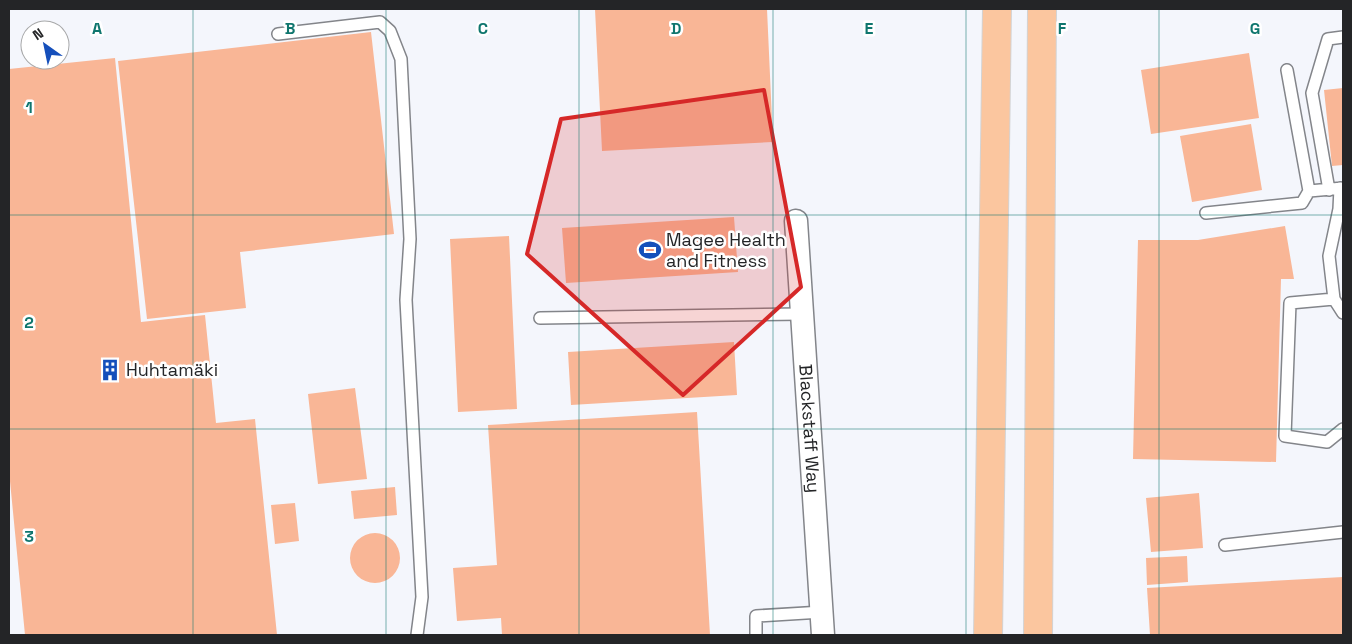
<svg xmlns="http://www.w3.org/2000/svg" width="1352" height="644" viewBox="0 0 1352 644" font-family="'Space Grotesk',sans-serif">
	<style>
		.building { fill: #f9b696 }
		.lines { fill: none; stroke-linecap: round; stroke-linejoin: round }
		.lane-casing { stroke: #83858a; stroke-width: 14 }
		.street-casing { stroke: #83858a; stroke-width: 25 }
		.highway-casing { stroke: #d3d3d4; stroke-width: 30 }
		.lane { stroke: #fff; stroke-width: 11 }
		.street { stroke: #fff; stroke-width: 22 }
		.highway { stroke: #fbc69f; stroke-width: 28 }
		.marked { fill: #d62828; fill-opacity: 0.2; stroke: #d62828; stroke-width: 4; stroke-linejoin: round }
		.grid { fill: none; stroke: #0f766e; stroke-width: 1; stroke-opacity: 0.55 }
		.labels { text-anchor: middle; stroke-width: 5; stroke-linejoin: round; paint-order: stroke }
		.poi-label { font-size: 18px; fill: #242527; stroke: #fff; text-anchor: start }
		.street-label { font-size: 18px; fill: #242527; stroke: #fff }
		.grid-label { font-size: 16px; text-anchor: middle; font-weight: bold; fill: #0f766e; stroke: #fff; stroke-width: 5; stroke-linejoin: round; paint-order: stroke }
	</style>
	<rect width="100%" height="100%" fill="#f4f6fc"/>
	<path class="building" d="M595,9H767L773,142L602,151Z
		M371,32L394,234L240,252L246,308L147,319L118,61Z
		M1249,53L1259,118L1151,134L1141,70Z
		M115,58L141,322L205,315L216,423L255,419L277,635H25L9,471V69Z
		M1343,88V165L1332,166L1324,90Z
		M1251,124L1262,190L1192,202L1180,136Z
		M734,217L738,272L566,283L562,228Z
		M1285,226L1294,279H1281L1276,462L1133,459L1138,240H1198Z
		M509,236L517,409L458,412L450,239Z
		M734,342L737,395L571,405L568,352Z
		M355,388L367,479L318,484L308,394Z
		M697,412L710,635H502L501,618L457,621L453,568L497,565L488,425Z
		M395,487L397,515L354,519L351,491Z
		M1199,493L1203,548L1151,552L1146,498Z
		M295,503L299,541L275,544L271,505Z
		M350 558a25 25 0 1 1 50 0a25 25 0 1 1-50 0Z
		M1187,556L1188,582L1147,585L1146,558Z
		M1343,577V635H1150L1147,588Z"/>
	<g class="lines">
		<g class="lane-casing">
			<path id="lane" d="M278,34L380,22L390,31L401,59L410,239L406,300L422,597L417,635
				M1287,70L1309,191L1343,188
				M1340,188L1339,209L1329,256L1334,299L1343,313
				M1329,190L1312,93L1328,39L1343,37
				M1206,213L1302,203L1309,191
				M1334,299L1290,303L1285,436L1327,442L1343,429
				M540,318L802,314
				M1225,545L1343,532
				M756,635V616L822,612"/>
		</g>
		<g class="street-casing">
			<g id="street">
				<path id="s1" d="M796,221L823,635"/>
			</g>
		</g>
		<g class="highway-casing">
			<path id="highway" d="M988,635L997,9
				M1038,635L1042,9"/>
		</g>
		<use href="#lane" class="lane"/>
		<use href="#street" class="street"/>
		<use href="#highway" class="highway"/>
	</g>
	<path class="marked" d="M764,90L801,287L683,395L527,254L561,119Z"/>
	<path class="grid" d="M193,9V635M386,9V635M579,9V635M773,9V635M966,9V635M1159,9V635M9,215H1343M9,429H1343"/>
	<defs>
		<g id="stadium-bare" transform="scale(1.725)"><path d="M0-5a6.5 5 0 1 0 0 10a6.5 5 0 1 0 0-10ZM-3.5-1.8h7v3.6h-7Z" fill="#154fbb" stroke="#fff" stroke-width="2.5" paint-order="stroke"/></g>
		<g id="building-bare" transform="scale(1.725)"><path d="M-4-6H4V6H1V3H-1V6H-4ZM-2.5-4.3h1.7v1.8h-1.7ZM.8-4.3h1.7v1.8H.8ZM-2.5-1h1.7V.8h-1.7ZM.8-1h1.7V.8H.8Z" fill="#154fbb" stroke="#fff" stroke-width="2.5" paint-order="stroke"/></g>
	</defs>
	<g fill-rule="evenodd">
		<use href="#stadium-bare" x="650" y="250"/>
		<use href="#building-bare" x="110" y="370"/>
	</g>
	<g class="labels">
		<g class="poi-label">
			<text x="666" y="246">Magee Health<tspan x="666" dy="21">and Fitness</tspan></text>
			<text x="126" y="376">Huhtamäki</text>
		</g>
		<g class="street-label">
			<text dy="6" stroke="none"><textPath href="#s1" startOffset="208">Blackstaff Way</textPath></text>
		</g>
	</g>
	<g class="grid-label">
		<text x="97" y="34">A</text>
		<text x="290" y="34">B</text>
		<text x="483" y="34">C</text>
		<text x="676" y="34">D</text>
		<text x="869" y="34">E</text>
		<text x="1062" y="34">F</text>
		<text x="1255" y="34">G</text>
		<text x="29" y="113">1</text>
		<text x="29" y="328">2</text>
		<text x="29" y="542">3</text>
	</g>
	<rect width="1352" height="644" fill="none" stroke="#242527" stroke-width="20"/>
	<g transform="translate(45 45) rotate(327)"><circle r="24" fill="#ffffff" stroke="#a7a8a9"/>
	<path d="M0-4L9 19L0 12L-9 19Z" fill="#154fbb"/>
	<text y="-8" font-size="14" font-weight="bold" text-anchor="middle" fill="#242527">N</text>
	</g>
</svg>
